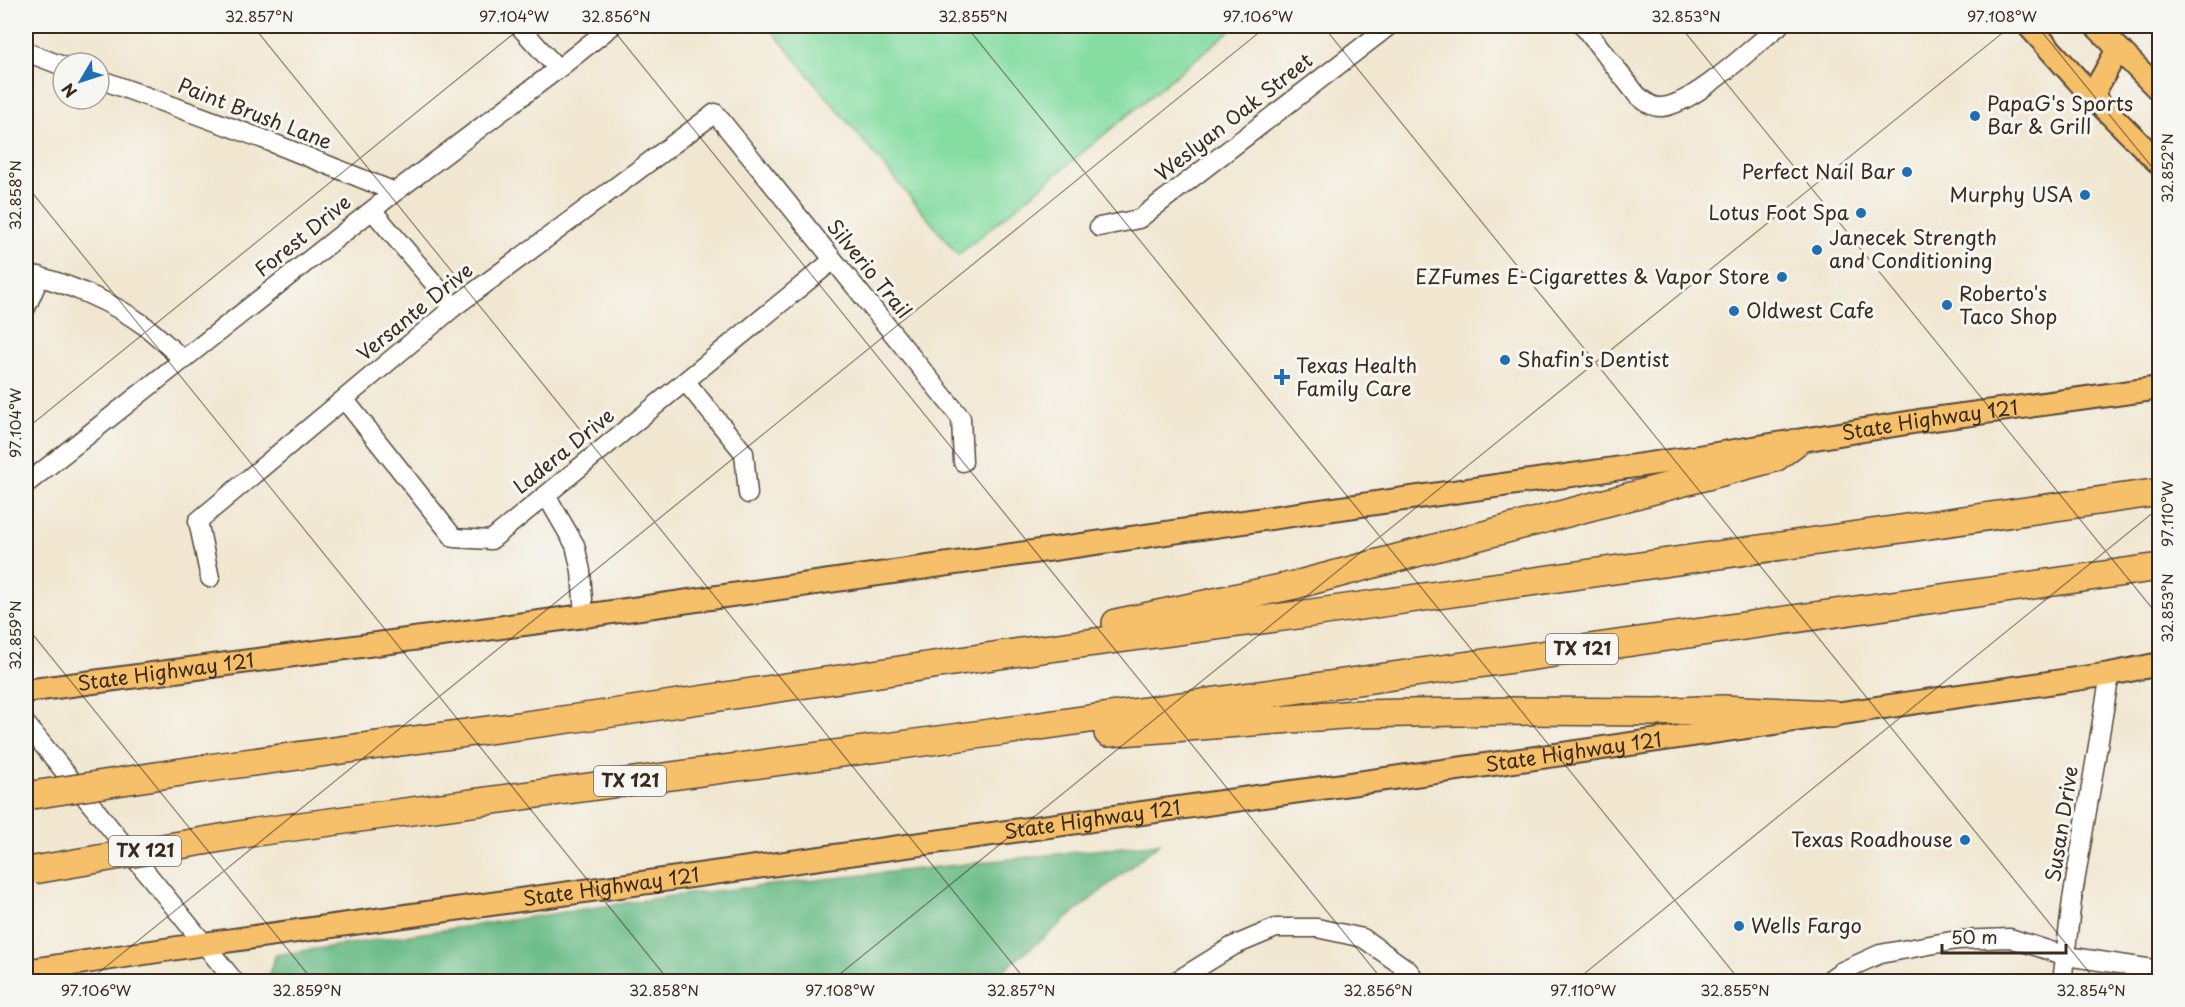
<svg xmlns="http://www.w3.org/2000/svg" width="2185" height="1007" viewBox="0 0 2185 1007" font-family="'Playpen Sans',sans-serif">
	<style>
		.green { fill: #85dda2; stroke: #608460; stroke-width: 1.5 }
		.forest { fill: #6cbc88; stroke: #547353; stroke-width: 1.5 }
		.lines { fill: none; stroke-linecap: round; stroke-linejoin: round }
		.minor-casing { stroke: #564639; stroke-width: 21 }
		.major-casing { stroke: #564639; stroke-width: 26 }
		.highway-casing { stroke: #564639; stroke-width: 30 }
		.minor { stroke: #fff; stroke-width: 18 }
		.major { stroke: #f6c06b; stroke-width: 22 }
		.highway { stroke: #f6c06b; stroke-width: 27 }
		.highway-bridge-casing { stroke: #564639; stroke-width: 30; stroke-linecap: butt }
		.highway-bridge { stroke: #f6c06b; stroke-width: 27 }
		.ticks { fill: none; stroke: #3b2a1e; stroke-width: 1.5; stroke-opacity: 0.45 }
		.poi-dot { fill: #1f6fb2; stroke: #f6f6f2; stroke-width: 2 }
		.labels { text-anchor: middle; stroke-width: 6; stroke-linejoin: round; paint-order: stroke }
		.shield { fill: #f6f6f2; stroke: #73675e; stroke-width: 1.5 }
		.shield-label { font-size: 18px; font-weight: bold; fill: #3b2a1e }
		.poi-label { font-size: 20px; fill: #3b2a1e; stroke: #f6f6f2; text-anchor: start }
		.street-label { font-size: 20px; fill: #3b2a1e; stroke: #f6f6f2 }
		.neatline { fill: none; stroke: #3b2a1e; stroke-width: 2 }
		.ticks-label { font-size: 15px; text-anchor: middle; fill: #3b2a1e }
	</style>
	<rect width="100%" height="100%" fill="#f6f6f2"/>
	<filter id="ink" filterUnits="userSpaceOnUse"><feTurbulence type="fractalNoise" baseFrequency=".0167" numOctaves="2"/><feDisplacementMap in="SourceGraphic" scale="12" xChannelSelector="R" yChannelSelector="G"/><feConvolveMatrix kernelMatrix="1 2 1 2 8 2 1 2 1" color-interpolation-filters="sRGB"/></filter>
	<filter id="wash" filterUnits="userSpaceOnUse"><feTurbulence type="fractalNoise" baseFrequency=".008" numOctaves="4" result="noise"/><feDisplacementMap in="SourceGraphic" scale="24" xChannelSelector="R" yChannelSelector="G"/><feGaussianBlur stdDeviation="1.35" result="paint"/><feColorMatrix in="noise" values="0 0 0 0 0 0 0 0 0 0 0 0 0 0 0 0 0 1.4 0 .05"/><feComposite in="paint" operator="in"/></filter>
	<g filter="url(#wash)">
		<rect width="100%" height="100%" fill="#f1e7d1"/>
		<path class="green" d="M768,26H1230L1232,29L958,255Z"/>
		<path class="forest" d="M1160,843L990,981L269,982L267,979L276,955L678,895Z"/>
	</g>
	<g filter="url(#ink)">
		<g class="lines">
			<g class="minor-casing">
				<path id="minor" d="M519,26L558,69
					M1583,26L1637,95C1644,101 1652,108 1662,107C1695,104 1752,47 1779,26
					M26,52L63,66
					M99,79L263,139L395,192
					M372,210L454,307
					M1099,227L1139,219L1389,26
					M26,273C66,283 111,301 145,326C158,336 171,349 184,360
					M26,308L40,276
					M685,381L744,453L748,494
					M344,399L454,538L491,540L832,261
					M26,484L395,192L558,69L612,26
					M546,495L575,545L581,571L584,616
					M210,578L198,521L454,307L715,113L961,418L963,462
					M26,724L235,982
					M1175,982L1233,946L1276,928H1317L1363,938L1408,970L1417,982
					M1826,982L1840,972L1880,954L1957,940L2010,938L2066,956L2160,970
					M2062,982L2072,900L2110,674"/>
			</g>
			<g class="major-casing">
				<g id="major">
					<path d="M2029,26L2092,96L2160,164"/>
					<path d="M2096,26L2160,91"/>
					<path d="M2092,96L2118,49"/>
					<path id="s1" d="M26,691L584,616L1698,457L1919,421L2160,388"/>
					<path id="s2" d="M26,971L204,944L1500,763L2110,674L2160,664"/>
				</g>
			</g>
			<g class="highway-casing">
				<path id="highway" d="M1116,623L1295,585L1775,458L1795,443
					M1108,733L1356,714L1514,711L1656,712L1722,709L1832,714
					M201,769L599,715L1020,652L1298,615L2160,492
					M256,832L1005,731L2160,567"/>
			</g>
			<use href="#minor" class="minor"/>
			<use href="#major" class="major"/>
			<use href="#highway" class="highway"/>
			<g class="highway-bridge-casing">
				<path id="highway-bridge" d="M26,796L201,769
					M34,870L256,832"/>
			</g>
			<use href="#highway-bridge" class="highway-bridge"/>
		</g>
	</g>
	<path class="ticks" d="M253,26L1027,982M610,26L1384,982M966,26L1741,982M1323,26L2097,982M1680,26L2160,618M2037,26L2160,177M26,185L670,982M26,429L523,26M26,626L314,982M87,982L1267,26M830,982L2011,26M1574,982L2160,507"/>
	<g class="poi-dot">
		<circle cx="1975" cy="116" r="6"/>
		<circle cx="1907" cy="172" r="6"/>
		<circle cx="2085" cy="195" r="6"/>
		<circle cx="1861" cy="213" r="6"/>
		<circle cx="1817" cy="250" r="6"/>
		<circle cx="1782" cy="277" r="6"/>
		<circle cx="1947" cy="305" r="6"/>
		<circle cx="1734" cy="311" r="6"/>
		<circle cx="1505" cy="360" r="6"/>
		<path d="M1279 368h6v6h6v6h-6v6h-6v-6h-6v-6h6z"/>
		<circle cx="1965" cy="840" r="6"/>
		<circle cx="1739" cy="926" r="6"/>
	</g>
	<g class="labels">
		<g class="shield">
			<rect x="1546" y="634" width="72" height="30" rx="4.5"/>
			<rect x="594" y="766" width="72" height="30" rx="4.5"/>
			<rect x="109" y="836" width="72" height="30" rx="4.5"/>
		</g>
		<g class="shield-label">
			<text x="1582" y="655">TX 121</text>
			<text x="630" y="787">TX 121</text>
			<text x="145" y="857">TX 121</text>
		</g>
		<g class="poi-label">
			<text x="1987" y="111">PapaG's Sports<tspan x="1987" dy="23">Bar &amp; Grill</tspan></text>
			<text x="1895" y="179" text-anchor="end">Perfect Nail Bar</text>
			<text x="2073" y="202" text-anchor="end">Murphy USA</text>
			<text x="1849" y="220" text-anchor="end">Lotus Foot Spa</text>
			<text x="1829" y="245">Janecek Strength<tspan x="1829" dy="23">and Conditioning</tspan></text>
			<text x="1770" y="284" text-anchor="end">EZFumes E-Cigarettes &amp; Vapor Store</text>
			<text x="1959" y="301">Roberto's<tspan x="1959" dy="23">Taco Shop</tspan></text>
			<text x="1746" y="318">Oldwest Cafe</text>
			<text x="1517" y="367">Shafin's Dentist</text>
			<text x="1296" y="373">Texas Health<tspan x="1296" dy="23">Family Care</tspan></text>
			<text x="1953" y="847" text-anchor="end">Texas Roadhouse</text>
			<text x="1751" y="933">Wells Fargo</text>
		</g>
		<g class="street-label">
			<text transform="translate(255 114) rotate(21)" y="7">Paint Brush Lane</text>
			<text transform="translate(1234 117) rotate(-38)" y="7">Weslyan Oak Street</text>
			<text transform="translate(303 236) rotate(-39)" y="7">Forest Drive</text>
			<text transform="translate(869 269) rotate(51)" y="7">Silverio Trail</text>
			<text transform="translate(415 312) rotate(-39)" y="7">Versante Drive</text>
			<text dy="7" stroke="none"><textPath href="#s1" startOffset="1923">State Highway 121</textPath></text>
			<text transform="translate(564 451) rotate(-39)" y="7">Ladera Drive</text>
			<text dy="7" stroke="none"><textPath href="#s1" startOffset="141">State Highway 121</textPath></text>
			<text dy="7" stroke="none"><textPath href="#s2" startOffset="1563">State Highway 121</textPath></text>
			<text dy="7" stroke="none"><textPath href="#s2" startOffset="1077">State Highway 121</textPath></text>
			<text transform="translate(2062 824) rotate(-81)" y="7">Susan Drive</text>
			<text dy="7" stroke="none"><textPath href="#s2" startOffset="591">State Highway 121</textPath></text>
		</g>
	</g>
	<rect width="2185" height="1007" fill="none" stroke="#f6f6f2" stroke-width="66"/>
	<g transform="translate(81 81) rotate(231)"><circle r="28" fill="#f6f6f2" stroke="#aba49d" stroke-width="1.5"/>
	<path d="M0-4.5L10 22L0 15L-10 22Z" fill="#1f6fb2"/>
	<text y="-9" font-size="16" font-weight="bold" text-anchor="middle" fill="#3b2a1e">N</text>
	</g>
	<path d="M1942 944v9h124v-9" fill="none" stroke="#3b2a1e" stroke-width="3"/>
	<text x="1951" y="944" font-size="18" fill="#3b2a1e" stroke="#f6f6f2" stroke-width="4.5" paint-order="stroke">50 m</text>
	<rect x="33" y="33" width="2119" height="941" class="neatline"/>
	<g class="ticks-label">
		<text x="259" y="22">32.857°N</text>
		<text x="514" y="22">97.104°W</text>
		<text x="616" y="22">32.856°N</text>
		<text x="973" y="22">32.855°N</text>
		<text x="1258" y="22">97.106°W</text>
		<text x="1686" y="22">32.853°N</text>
		<text x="2002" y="22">97.108°W</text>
		<text transform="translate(2168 168) rotate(-90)" y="5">32.852°N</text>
		<text transform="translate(16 195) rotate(-90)" y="5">32.858°N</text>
		<text transform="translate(16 423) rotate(-90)" y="5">97.104°W</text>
		<text transform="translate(2168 514) rotate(-90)" y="5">97.110°W</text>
		<text transform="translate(2168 608) rotate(-90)" y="5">32.853°N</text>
		<text transform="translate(16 635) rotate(-90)" y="5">32.859°N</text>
		<text x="96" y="996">97.106°W</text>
		<text x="307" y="996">32.859°N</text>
		<text x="664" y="996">32.858°N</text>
		<text x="840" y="996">97.108°W</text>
		<text x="1021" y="996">32.857°N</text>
		<text x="1378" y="996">32.856°N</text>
		<text x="1583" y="996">97.110°W</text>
		<text x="1735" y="996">32.855°N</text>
		<text x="2091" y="996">32.854°N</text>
	</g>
</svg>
